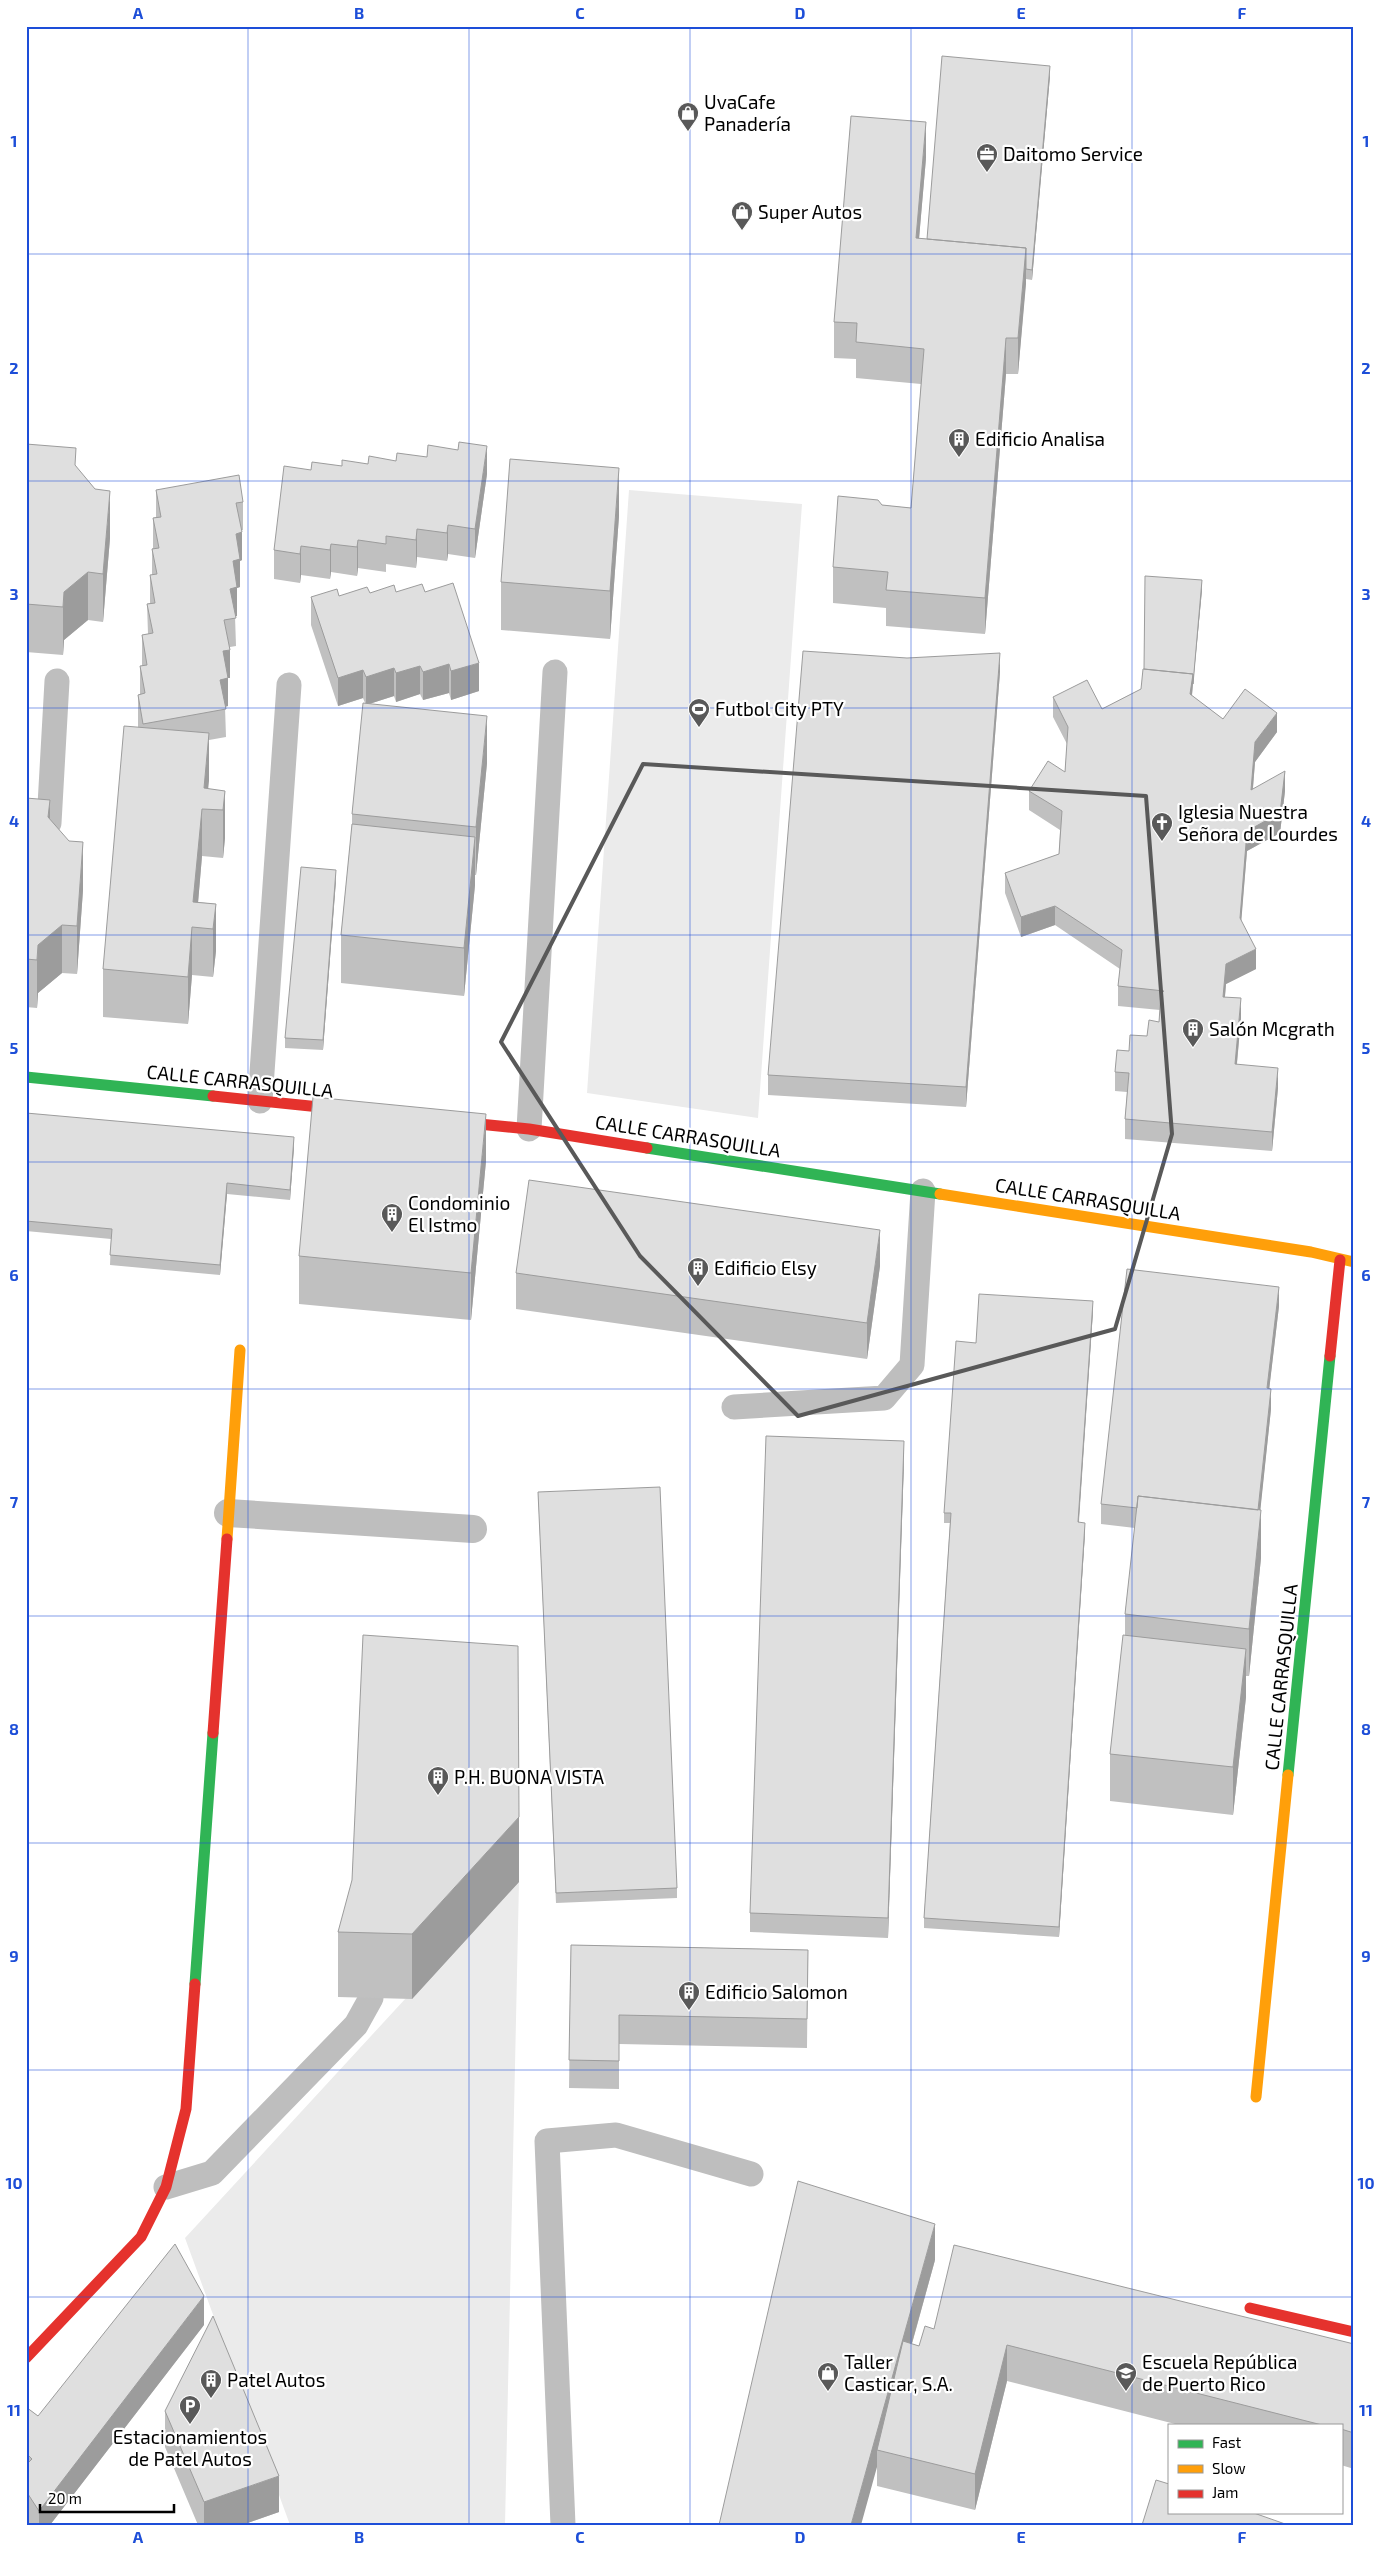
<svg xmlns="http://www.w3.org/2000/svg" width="1380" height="2551" viewBox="0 0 1380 2551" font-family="'Exo 2',sans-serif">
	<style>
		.green { fill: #ebebeb }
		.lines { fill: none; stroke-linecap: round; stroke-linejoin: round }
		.lane { stroke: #bebebe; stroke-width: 25 }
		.street { stroke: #bebebe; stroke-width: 28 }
		.fast { stroke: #30b455; stroke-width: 11 }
		.slow { stroke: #ff9f0a; stroke-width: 11 }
		.jam { stroke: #e5322d; stroke-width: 11 }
		.wall { fill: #c0c0c0 }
		.shaded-wall { fill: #9c9c9c }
		.building { fill: #dfdfdf; stroke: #9c9c9c }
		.marked { fill: none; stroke: #595959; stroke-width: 4; stroke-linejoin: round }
		.grid { fill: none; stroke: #1d4ed8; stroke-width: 1; stroke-opacity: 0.55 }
		.labels { text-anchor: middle; stroke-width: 4.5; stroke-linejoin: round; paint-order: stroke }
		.poi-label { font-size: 19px; fill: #000; stroke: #fff; text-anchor: start }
		.street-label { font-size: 19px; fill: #000; stroke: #fff }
		.neatline { fill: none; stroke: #1d4ed8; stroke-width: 2 }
		.grid-label { font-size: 16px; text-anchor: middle; font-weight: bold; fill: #1d4ed8 }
	</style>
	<rect width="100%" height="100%" fill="#fff"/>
	<path class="green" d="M629,490L802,504L758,1118L587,1093Z
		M519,1882L505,2525H290L185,2238L406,1998H412Z"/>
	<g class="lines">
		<path class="lane" d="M26,823H49L57,681
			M260,1101L289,685
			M529,1129L555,672
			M734,1407L884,1398L912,1365L923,1191
			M166,2187L212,2173L356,2025L371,1998
			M563,2525L547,2141L616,2135L751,2174"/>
		<path class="street" d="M228,1513L473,1529"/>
		<path class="fast" d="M26,1077L213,1096
			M647,1148L940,1194
			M1288,1775L1330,1356
			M195,1984L213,1733"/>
		<path class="slow" d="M940,1194L1311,1252L1354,1262
			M227,1539L240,1350
			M1256,2097L1288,1775"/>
		<path class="jam" d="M213,1096L349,1110
			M449,1121L529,1129L647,1148
			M1330,1356L1340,1260
			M213,1733L227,1539
			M1250,2308L1354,2332
			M26,2358L141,2237L166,2187L186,2109L195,1984"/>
	</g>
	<path class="wall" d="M1050,76L1032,280L1026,279L1018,374H1006L985,634L886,626V608L833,603V567L882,505L911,508L921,384L856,378V359L834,358V322L926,158L919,238L927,239Z
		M26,444L76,466L110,538L103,622L88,620L64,640L63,655L26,652Z
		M368,464L487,474L475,558L448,554L447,561L417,557L416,568L386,564V572L358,568L357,576L331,572L330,579L301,575L300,583L274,579V550L311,470Z
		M156,490L243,502V530H241L242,560L240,561V587L237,588V616H235L236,646L230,647V678H228V706L225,707L226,737L209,740L208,789L225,791V838L223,858L202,856L198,902L216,904V951L213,977L192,975L188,1024L103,1017V969L138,727V695L140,694V666H142V635L148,634L147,604L150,603V575H152V549L153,548V518L156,517Z
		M619,516L610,639L501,630V582Z
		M1202,590L1192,696L1223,719L1277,732L1255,762L1253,789L1285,791L1280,833L1247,851L1241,920L1256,969L1226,984L1225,997L1241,1018L1237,1064L1278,1088L1272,1151L1125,1139V1119L1127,1092L1115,1091V1072L1129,1051L1147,1036L1159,1022L1160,1010L1118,1006V986L1120,969L1055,925L1021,937L1005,893V873L1059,854L1060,830L1029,810V791L1065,772L1067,744L1053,717V697L1102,709L1141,689Z
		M425,592L479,691L451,700L449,693L423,700L420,694L396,702L394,696L369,704L487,763L476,875H475V885L464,996L341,983V935L352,825V814L365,703L363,698L338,706L311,625V597L339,596L370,593Z
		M1000,672L966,1107L768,1095V1075Z
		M26,798L50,819L83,890L77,974L62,973L38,993L37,1008L26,1007Z
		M336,880L323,1050L285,1048V1038Z
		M26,1113L294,1147L290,1200L227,1194L220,1275L110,1265L111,1239L26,1231Z
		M486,1161L471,1320L299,1304V1256Z
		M880,1266L867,1359L516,1309V1273Z
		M1279,1306L1269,1389L1271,1409L1260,1510L1261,1558L1249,1676H1246V1697L1233,1815L1110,1801V1754L1125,1635V1614L1135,1528L1101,1524V1504Z
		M1093,1311L1079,1522L1085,1533L1059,1937L924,1928V1918L950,1523H944V1513L976,1343Z
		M904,1461L888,1938L750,1932V1913Z
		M538,1492L677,1888V1898L556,1903Z
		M519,1882L412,1999L338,1997V1932Z
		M571,1945L808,1950L807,2048L619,2044V2089L569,2088Z
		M935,2260L912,2344L919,2346L934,2329L1354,2344V2469L1341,2465V2425H1179L1007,2381L975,2510L877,2486V2467L719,2525Z
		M204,2325L50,2525H30L26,2519V2407L38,2416Z
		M165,2411L279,2512L242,2525H198L165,2447Z"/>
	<path class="shaded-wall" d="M1050,66V76L1032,280V270Z
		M926,122V158L916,274V238Z
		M1026,248V284L1018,374V338Z
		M1006,338V374L985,634V598Z
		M487,446V474L475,558V529Z
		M619,468V516L610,639V591Z
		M110,491V538L103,622V574Z
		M448,525V554L447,561V533Z
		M417,529V557L416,568V540Z
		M242,532V560L240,561V587L237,588V616L230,617V589L236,534Z
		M358,540V568L357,576V547Z
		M331,544V572L330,579V550Z
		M301,546V575L300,583V554Z
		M88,572V620L64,640L63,655V607L64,592Z
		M1202,580V590L1190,714V694Z
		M230,650V678H228V706L220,708V680L223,651Z
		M1000,653V672L966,1107V1087Z
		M479,663V691L451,700V671Z
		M449,664V693L423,700V672Z
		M420,666V694L396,702V673Z
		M394,668V696L366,705V677Z
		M363,670V698L338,706V678Z
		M1277,713V732L1255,762L1251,810V790L1255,742Z
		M487,716V763L476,875V827Z
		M209,733V781L206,809L204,788Z
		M1285,771V791L1280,833L1247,851L1240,937V918L1247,831Z
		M225,791V838L223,858V810Z
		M50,800V848L48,817Z
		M202,809V856L196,927L193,902Z
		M475,837V885L464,996V948Z
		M83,842V890L77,974V926Z
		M336,870V880L323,1050V1040Z
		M216,904V951L213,977V929Z
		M1055,906V925L1021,937V917Z
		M62,925V973L38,993L37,1008V960L38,945Z
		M192,927V975L188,1024V977Z
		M1256,949V969L1226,984L1223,1017V997L1226,964Z
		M1241,998V1018L1235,1083V1064Z
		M1278,1068V1088L1272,1151V1132Z
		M486,1114V1161L471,1320V1273Z
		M294,1137V1147L290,1200V1190Z
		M227,1183V1194L220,1275V1265Z
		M880,1230V1266L867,1359V1323Z
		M1279,1287V1306L1267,1408V1388Z
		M1093,1301V1311L1078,1532V1522Z
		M1271,1389V1409L1257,1542V1522Z
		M904,1441V1461L888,1938V1918Z
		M1261,1510V1558L1249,1676V1629Z
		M1085,1523V1533L1059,1937V1927Z
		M1246,1649V1697L1233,1815V1767Z
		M519,1817V1882L412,1999V1934Z
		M935,2224V2260L882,2451L877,2450V2467L861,2525H851Z
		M204,2296V2325L50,2525H39V2511Z
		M1007,2345V2381L975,2510V2474Z
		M279,2476V2512L242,2525H204V2502Z"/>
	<path class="building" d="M942,56L1050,66L1032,270L1026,269V248L927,239Z
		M851,116L926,122L916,238L1026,248L1018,338H1006L985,598L886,590L888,572L833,567L838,496L878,500L882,505L911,508L924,349L856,342L857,323L834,322Z
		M459,442L487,446L475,529L448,525L447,533L417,529L416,540L386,536V544L358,540L357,547L331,544L330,550L301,546L300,554L274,550L284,466L311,470L312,462L342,466V460L368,464L369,456L396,461L397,453L427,457L428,445L458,450Z
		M26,444L76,448L75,465L95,489L110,491L103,574L88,572L64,592L63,607L26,604Z
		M510,459L619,468L610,591L501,582Z
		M239,475L243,502L236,503L242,532L236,534L240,559L233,561L237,587L230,589L236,618L224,620L230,650L223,651L228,678L220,680L226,709L143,724L138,695L145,693L140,666L147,665L142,635L153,633L147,604L155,603L150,575L157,574L152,549L159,548L153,518L161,517L156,490Z
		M1145,576L1202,580L1193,684V674L1144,669Z
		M453,583L479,663L451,671L449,664L423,672L420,666L396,673L394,668L366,677L363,670L338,678L311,597L337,589L339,596L367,587L370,593L394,585L396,592L422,584L425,592Z
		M803,651L907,658L1000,653L966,1087L768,1075Z
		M1143,669L1193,674L1190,694L1223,719L1245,689L1277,713L1255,742L1251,790L1285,771L1280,813L1247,831L1240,918L1256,949L1226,964L1223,997L1241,998L1235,1064L1278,1068L1272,1132L1125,1119L1129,1073L1115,1072L1117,1050L1129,1051L1130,1035L1147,1036L1149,1020L1159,1022L1161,994L1164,991L1118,986L1122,950L1055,906L1021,917L1005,873L1059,854L1062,811L1029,791L1048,761L1065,772L1068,727L1053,697L1087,680L1102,709L1141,689Z
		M363,703L487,716L476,827L352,814Z
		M124,726L209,733L204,788L225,791L223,810L202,809L193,902L216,904L213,929L192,927L188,977L103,969Z
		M26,798L50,800L48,817L69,841L83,842L77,926L62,925L38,945L37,960L26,959Z
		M352,824L475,837L464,948L341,935Z
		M301,867L336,870L323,1040L285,1038Z
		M313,1097L486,1114L471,1273L299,1256Z
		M26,1113L294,1137L290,1190L227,1183L220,1265L110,1255L112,1229L26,1221Z
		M529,1180L880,1230L867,1323L516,1273Z
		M1127,1269L1279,1287L1267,1388L1271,1389L1258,1510L1138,1496L1137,1508L1101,1504Z
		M979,1294L1093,1301L1078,1522L1085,1523L1059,1927L924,1918L951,1513H944L956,1341L976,1343Z
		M766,1436L904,1441L888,1918L750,1913Z
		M660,1487L677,1888L556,1893L538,1492Z
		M1138,1496L1261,1510L1249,1629L1125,1614Z
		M363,1635L518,1646L519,1817L412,1934L338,1932L352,1880Z
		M1123,1635L1246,1649L1233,1767L1110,1754Z
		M571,1945L808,1950L807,2019L619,2015V2061L569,2060Z
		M798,2181L935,2224L851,2525H719Z
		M175,2244L204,2296L39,2511L26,2491V2465L32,2459L26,2453V2407L38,2416Z
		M954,2245L1354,2344V2433L1341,2429V2425H1322L1007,2345L975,2474L877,2450L903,2341L919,2346L925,2326L934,2329Z
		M213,2316L279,2476L204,2502L165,2411Z
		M1156,2480L1169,2484V2512H1251L1288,2525H1142Z"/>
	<path class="marked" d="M643,764L1146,796L1172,1134L1115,1329L798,1416L640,1256L501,1042Z"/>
	<path class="grid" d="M248,26V2525M469,26V2525M690,26V2525M911,26V2525M1132,26V2525M26,254H1354M26,481H1354M26,708H1354M26,935H1354M26,1162H1354M26,1389H1354M26,1616H1354M26,1843H1354M26,2070H1354M26,2297H1354"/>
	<defs>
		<g id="shop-pin" transform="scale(1.125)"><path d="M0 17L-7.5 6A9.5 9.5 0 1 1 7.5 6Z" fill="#595959" stroke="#fff"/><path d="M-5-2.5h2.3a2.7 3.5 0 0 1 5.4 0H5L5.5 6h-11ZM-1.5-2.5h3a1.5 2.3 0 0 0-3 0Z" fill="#fff"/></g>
		<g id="office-pin" transform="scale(1.125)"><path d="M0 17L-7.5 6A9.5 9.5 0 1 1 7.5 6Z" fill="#595959" stroke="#fff"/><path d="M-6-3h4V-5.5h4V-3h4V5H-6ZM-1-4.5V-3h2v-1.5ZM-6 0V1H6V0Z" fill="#fff"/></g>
		<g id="building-pin" transform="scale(1.125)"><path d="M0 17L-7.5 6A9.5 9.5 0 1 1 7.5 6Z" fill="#595959" stroke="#fff"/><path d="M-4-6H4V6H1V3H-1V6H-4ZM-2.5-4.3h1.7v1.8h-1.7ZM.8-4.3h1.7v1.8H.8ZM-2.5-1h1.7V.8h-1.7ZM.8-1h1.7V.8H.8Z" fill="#fff"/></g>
		<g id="stadium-pin" transform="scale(1.125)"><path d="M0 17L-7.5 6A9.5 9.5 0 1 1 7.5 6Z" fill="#595959" stroke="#fff"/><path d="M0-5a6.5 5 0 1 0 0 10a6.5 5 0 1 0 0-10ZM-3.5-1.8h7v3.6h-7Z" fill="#fff"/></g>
		<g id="church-pin" transform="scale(1.125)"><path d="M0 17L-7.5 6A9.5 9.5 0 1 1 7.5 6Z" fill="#595959" stroke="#fff"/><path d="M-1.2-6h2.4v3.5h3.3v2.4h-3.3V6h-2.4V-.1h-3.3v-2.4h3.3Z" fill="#fff"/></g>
		<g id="school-pin" transform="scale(1.125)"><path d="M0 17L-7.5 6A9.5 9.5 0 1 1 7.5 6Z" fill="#595959" stroke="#fff"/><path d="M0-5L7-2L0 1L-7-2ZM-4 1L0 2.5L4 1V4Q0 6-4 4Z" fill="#fff"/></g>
		<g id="parking-pin" transform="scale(1.125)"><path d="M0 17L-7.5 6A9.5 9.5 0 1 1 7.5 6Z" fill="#595959" stroke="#fff"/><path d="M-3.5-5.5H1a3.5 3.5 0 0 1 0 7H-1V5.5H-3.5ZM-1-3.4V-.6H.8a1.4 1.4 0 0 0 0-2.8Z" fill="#fff"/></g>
	</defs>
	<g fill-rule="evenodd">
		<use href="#shop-pin" x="688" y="113"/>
		<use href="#office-pin" x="987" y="154"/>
		<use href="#shop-pin" x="742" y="212"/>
		<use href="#building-pin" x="959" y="439"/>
		<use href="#stadium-pin" x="699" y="709"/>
		<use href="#church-pin" x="1162" y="823"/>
		<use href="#building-pin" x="1193" y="1029"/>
		<use href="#building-pin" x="392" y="1214"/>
		<use href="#building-pin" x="698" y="1268"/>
		<use href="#building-pin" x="438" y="1777"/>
		<use href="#building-pin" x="689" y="1992"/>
		<use href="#shop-pin" x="828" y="2373"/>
		<use href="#school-pin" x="1126" y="2373"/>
		<use href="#building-pin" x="211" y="2380"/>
		<use href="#parking-pin" x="190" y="2406"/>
	</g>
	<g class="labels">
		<g class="poi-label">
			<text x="704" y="109">UvaCafe<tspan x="704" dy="22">Panadería</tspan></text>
			<text x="1003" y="161">Daitomo Service</text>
			<text x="758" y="219">Super Autos</text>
			<text x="975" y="446">Edificio Analisa</text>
			<text x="715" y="716">Futbol City PTY</text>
			<text x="1178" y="819">Iglesia Nuestra<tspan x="1178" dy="22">Señora de Lourdes</tspan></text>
			<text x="1209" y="1036">Salón Mcgrath</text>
			<text x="408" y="1210">Condominio<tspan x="408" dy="22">El Istmo</tspan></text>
			<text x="714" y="1275">Edificio Elsy</text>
			<text x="454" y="1784">P.H. BUONA VISTA</text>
			<text x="705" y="1999">Edificio Salomon</text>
			<text x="844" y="2369">Taller<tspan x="844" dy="22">Casticar, S.A.</tspan></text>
			<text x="1142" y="2369">Escuela República<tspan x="1142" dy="22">de Puerto Rico</tspan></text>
			<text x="227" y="2387">Patel Autos</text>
			<text x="190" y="2444" text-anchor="middle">Estacionamientos<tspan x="190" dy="22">de Patel Autos</tspan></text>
		</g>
		<g class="street-label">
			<text transform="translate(240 1081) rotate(6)" y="7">CALLE CARRASQUILLA</text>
			<text transform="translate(688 1136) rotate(9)" y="7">CALLE CARRASQUILLA</text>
			<text transform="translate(1088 1199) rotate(9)" y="7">CALLE CARRASQUILLA</text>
			<text transform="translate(1281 1677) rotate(-84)" y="7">CALLE CARRASQUILLA</text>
		</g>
	</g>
	<rect width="1380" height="2551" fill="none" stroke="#ffffff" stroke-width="55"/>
	<rect x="1168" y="2424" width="175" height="90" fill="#ffffff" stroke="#999999"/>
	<rect x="1178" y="2440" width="25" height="8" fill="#30b455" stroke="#999999"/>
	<text x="1212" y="2448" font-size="15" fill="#000000">Fast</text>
	<rect x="1178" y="2465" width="25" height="8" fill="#ff9f0a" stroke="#999999"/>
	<text x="1212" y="2474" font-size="15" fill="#000000">Slow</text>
	<rect x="1178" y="2490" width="25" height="8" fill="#e5322d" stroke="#999999"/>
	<text x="1212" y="2498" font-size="15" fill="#000000">Jam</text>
	<path d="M40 2504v8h134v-8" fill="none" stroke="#000000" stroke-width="2.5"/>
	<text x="48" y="2504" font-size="15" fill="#000000" stroke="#ffffff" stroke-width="4" paint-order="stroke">20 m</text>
	<rect x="28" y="28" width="1324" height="2496" class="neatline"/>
	<g class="grid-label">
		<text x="138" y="19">A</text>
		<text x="359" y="19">B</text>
		<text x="580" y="19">C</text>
		<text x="800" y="19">D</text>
		<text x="1021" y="19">E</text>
		<text x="1242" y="19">F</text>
		<text x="14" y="147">1</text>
		<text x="1366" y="147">1</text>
		<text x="14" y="374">2</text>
		<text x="1366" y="374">2</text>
		<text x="14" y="600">3</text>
		<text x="1366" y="600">3</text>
		<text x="14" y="827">4</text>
		<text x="1366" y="827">4</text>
		<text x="14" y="1054">5</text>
		<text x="1366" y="1054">5</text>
		<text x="14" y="1281">6</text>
		<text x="1366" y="1281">6</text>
		<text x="14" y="1508">7</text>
		<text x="1366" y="1508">7</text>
		<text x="14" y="1735">8</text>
		<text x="1366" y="1735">8</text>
		<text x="14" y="1962">9</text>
		<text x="1366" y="1962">9</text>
		<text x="14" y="2189">10</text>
		<text x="1366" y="2189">10</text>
		<text x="14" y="2416">11</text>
		<text x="1366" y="2416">11</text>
		<text x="138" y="2543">A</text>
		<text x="359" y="2543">B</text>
		<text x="580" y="2543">C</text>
		<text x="800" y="2543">D</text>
		<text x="1021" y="2543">E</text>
		<text x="1242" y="2543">F</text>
	</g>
</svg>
